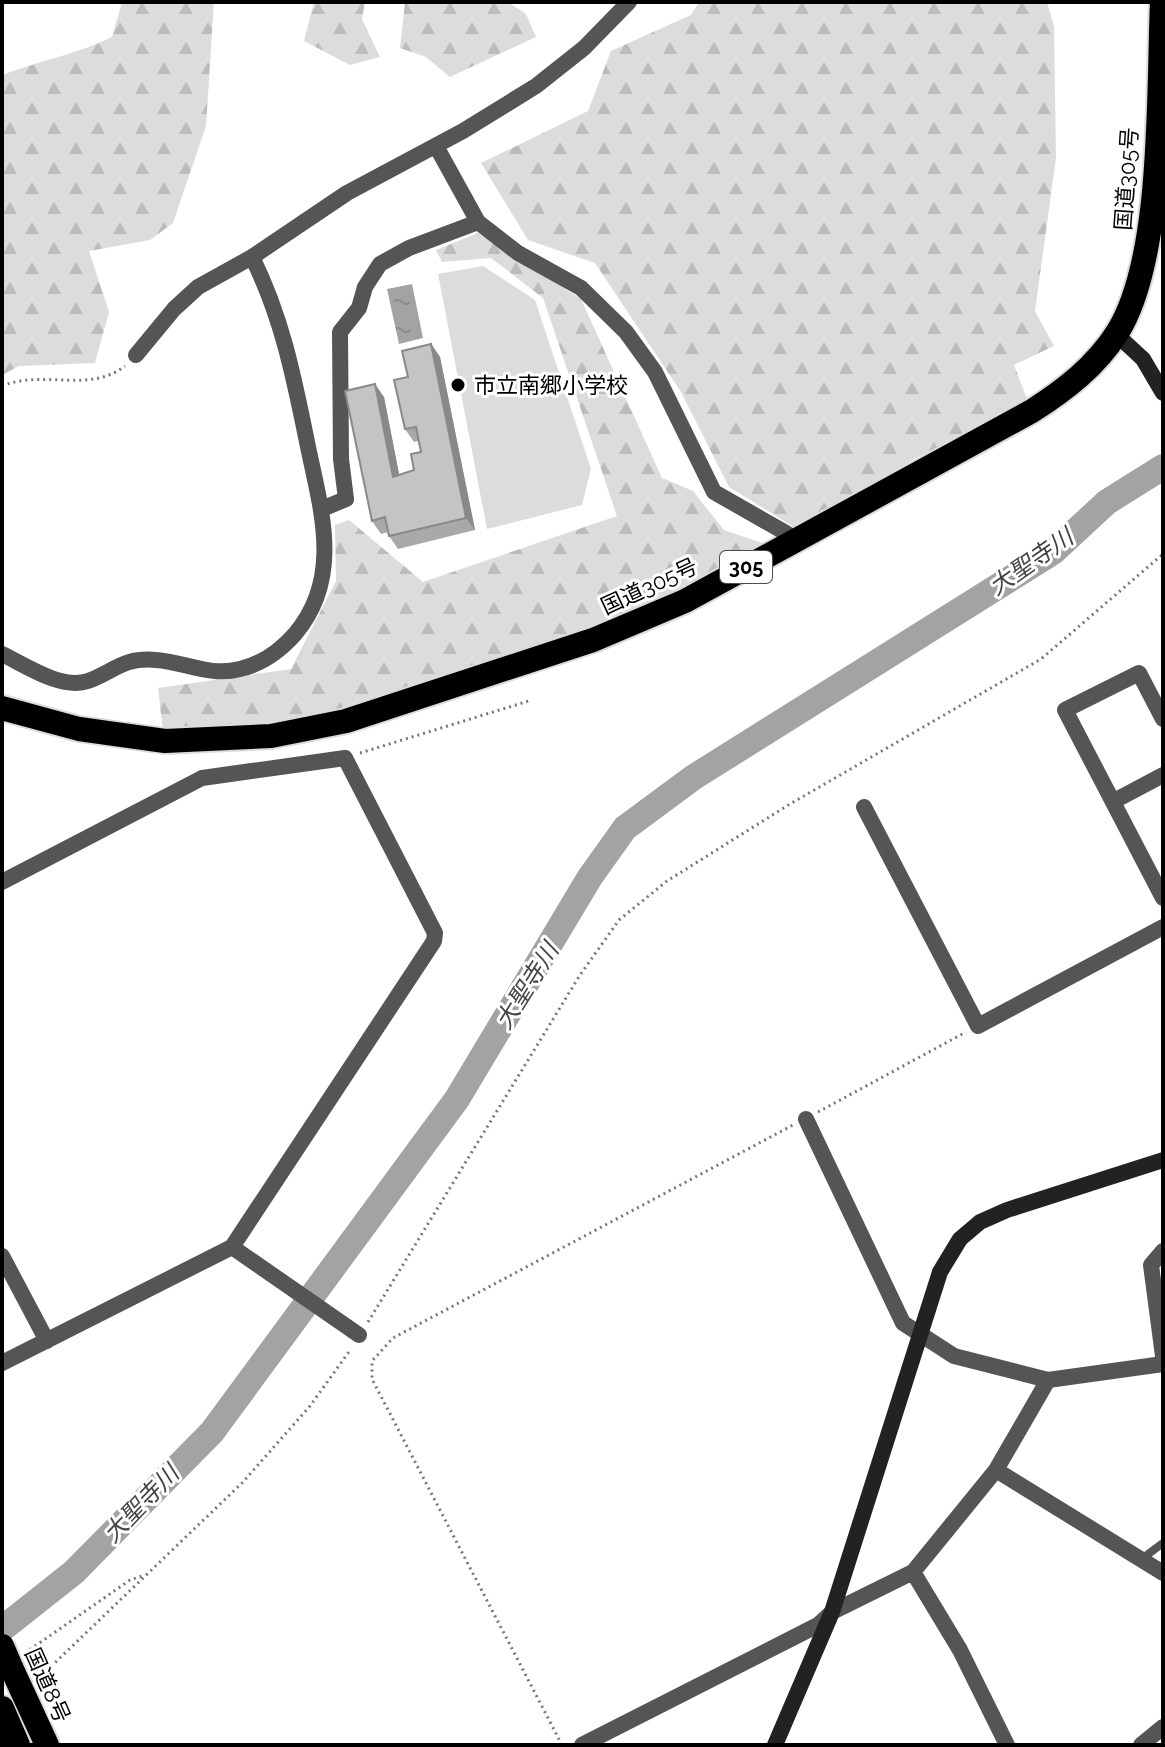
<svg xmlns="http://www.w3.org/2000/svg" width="1165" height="1747" viewBox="0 0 1165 1747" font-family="Raleway,'Noto Sans JP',sans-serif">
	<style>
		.forest { fill: url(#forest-firs) }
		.green { fill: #dcdcdc }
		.water { fill: url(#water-ripples) }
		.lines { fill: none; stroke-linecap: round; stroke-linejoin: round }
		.river { stroke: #a3a3a3; stroke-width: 26 }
		.highway-casing { stroke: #dbdbdb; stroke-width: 28 }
		.path { stroke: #777; stroke-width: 3; stroke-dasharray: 2 4; stroke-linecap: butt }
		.lane { stroke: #555; stroke-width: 8 }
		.street { stroke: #555; stroke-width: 16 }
		.secondary { stroke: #222; stroke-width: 16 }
		.highway { stroke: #000; stroke-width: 24 }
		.highway-bridge-casing { stroke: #dbdbdb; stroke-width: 28; stroke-linecap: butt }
		.highway-bridge { stroke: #000; stroke-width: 24 }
		.wall { fill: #a9a9a9 }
		.shaded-wall { fill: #898989 }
		.building { fill: #c4c4c4; stroke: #898989; stroke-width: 2 }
		.poi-dot { fill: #000; stroke: #fff; stroke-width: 3 }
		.labels { text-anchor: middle; stroke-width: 6; stroke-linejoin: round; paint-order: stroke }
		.shield { fill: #fff; stroke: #4c4c4c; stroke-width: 2 }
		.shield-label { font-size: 20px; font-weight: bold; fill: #000 }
		.street-label { font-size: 22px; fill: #000; stroke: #fff }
		.poi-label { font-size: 22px; fill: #000; stroke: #fff; text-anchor: start }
		.water-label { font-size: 24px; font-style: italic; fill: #444; stroke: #fff }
	</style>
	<defs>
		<pattern id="forest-firs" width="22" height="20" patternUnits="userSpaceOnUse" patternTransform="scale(2)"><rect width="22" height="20" fill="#dcdcdc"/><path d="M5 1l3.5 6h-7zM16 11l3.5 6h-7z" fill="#bbb"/></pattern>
		<pattern id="water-ripples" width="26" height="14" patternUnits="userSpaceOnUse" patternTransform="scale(2)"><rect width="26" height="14" fill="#a3a3a3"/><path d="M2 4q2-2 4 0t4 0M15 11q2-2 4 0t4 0" fill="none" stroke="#8b8b8b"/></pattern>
	</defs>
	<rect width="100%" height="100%" fill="#fff"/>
	<path class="forest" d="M122,2H214L206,126L173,223L150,240L89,251L109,312L95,363L19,366L2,375V75C39,61 77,54 112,37Z
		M314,2H365L362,19L380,57L350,65L304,41Z
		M405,2H508L526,14L536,37L450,77L426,57L400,48Z
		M699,2H1047L1054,26L1056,158L1035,311L1054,346L1014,365L1028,402L914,459L797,529L729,487L681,392L595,263L528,240L481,163L588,111L611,51L691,15Z
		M478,233L581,299L662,478L693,491L724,530L768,545L605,632L348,715L163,731L158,688L291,669L336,581L335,525L349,520L423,582L617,516L543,298L491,258L442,262L436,250Z"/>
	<path class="green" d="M483,266L535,300L591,469L582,505L487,529L438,274Z"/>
	<path class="water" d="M412,284L423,338L399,344L387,289Z"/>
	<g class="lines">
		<path class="river" d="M2,1629L74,1572L212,1432L457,1099L590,877L625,828L694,777L1053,552L1107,502L1163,467"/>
		<g class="highway-casing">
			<path id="highway" d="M2,708L79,729L165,741L271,736L346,721L593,640L685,601L1032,411C1065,390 1096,366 1117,333C1164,259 1158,92 1162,2
				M11,1667L47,1745
				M2,1708L18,1745"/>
		</g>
		<path class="path" d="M2,386C43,369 89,394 125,366
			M360,753L532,700
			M818,1112L966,1032
			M368,1322L580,975L619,920L667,881L790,804L1041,659L1163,554
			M25,1653L130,1580L142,1576
			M38,1679L242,1483L310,1406L351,1349
			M562,1745L372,1379V1361L393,1338L793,1125"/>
		<path class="lane" d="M1143,1558L1163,1543"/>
		<path class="street" d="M436,146L478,222L518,253L581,288L626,332L655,372L714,492L786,533L787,545
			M136,355L174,309L198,287L252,257L347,193L463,131L536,86L584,48L629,2
			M322,509L346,499L341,459L340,332L359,308L365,287L380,264L409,248L478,222
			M2,654C25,665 61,690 88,681C114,672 122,657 156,660C186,662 209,677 240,669C262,664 280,651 295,634C345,575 319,504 306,437C293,373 281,315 252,257
			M1163,719L1139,673L1065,710L1163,898
			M1114,801L1163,775
			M864,807L978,1026L1163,927
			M2,882L202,778L345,758L435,933L434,941L232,1247L2,1363
			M806,1119L903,1323L954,1356L1048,1380
			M232,1247L359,1335
			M1163,1251L1151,1265L1163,1356
			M2,1256L47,1341
			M996,1470L1163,1573
			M913,1572L960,1650L1007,1745
			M582,1745L818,1625L832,1612L913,1572L996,1470L1048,1380L1163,1364
			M1141,1745L1163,1727"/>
		<path class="secondary" d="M1116,334L1143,359L1163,393
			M775,1745L832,1612L940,1272L960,1239L980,1222L1007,1210L1163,1160"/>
		<use href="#highway" class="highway"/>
		<g class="highway-bridge-casing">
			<path id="highway-bridge" d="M2,1646L11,1667"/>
		</g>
		<use href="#highway-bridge" class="highway-bridge"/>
	</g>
	<path class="wall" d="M431,344L440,357L475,530L398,549L389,536L388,532L381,534L372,521L384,397L399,475L414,470L421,452L418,441L414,442L405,429L408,377Z"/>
	<path class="shaded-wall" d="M431,344L440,357L475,530L466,518Z
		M375,384L384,397L402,489L393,477Z"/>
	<path class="building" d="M431,344L466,518L389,536L385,517L372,521L345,391L375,384L393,477L414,470L411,454L421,452L416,427L405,429L394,380L408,377L402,351Z"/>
	<circle class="poi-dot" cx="458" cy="385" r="8"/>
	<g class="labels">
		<rect class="shield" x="720" y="551" width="52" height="32" rx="6"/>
		<g class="shield-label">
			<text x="746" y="574">305</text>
		</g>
		<g class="street-label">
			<text transform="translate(1126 179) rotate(-86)" y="8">国道305号</text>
			<text transform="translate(649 586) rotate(-25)" y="8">国道305号</text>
			<text transform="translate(48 1685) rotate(66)" y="8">国道8号</text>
		</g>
		<g class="poi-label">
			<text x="474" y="393">市立南郷小学校</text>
		</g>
		<g class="water-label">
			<text transform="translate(1031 562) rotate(-35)" y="8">大聖寺川</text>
			<text transform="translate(527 986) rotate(-58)" y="8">大聖寺川</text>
			<text transform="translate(141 1504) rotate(-46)" y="8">大聖寺川</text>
		</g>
	</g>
	<rect width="1165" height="1747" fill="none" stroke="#000000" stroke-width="8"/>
</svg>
